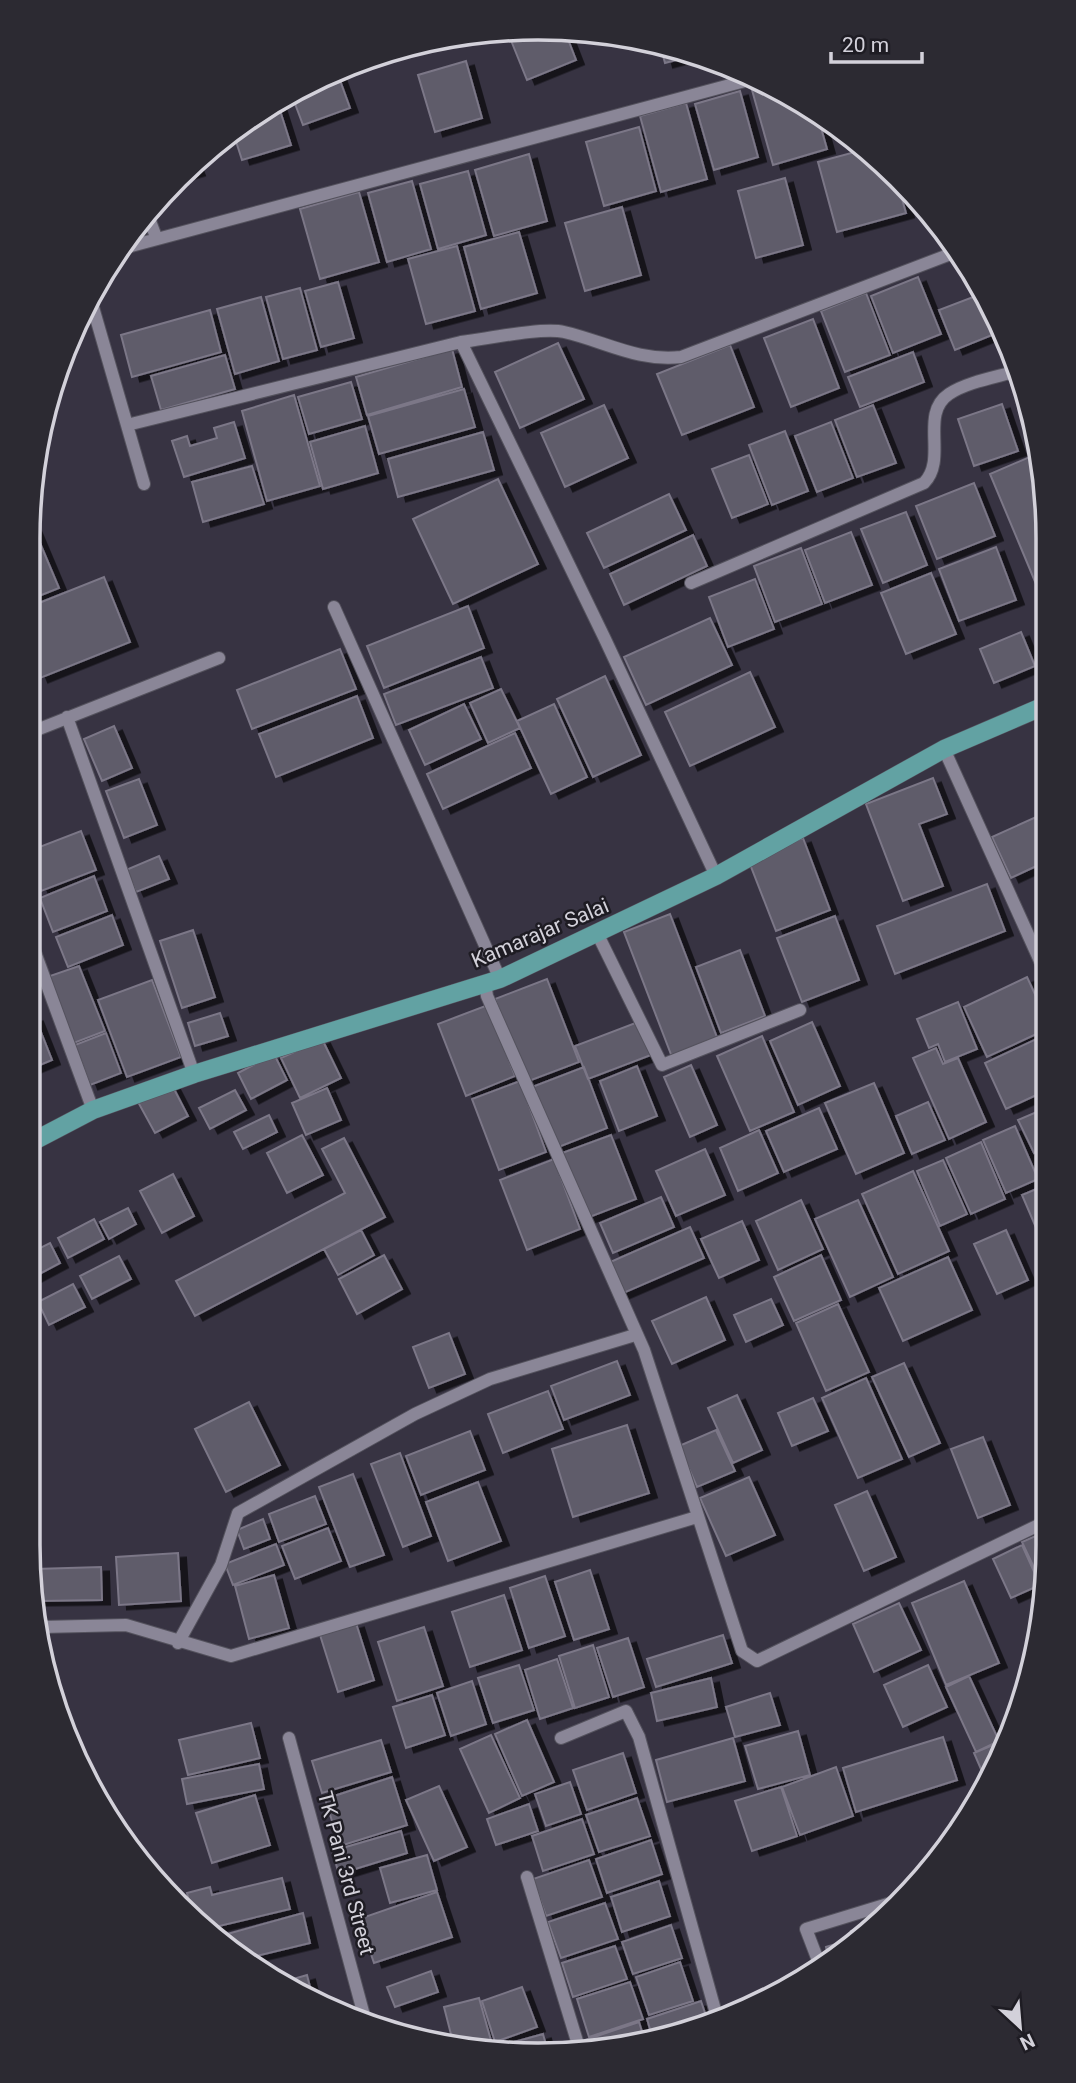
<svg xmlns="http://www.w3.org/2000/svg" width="1076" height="2083" viewBox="0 0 1076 2083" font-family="Roboto,sans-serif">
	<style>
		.building { fill: #5e5b6a; stroke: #7b7787; stroke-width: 2; filter: url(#shadow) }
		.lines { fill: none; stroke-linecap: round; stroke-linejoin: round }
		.minor-casing { stroke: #54525d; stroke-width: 14 }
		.major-casing { stroke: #54525d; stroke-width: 19 }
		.minor { stroke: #8a8697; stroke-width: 12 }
		.major { stroke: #62a2a3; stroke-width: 18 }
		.labels { text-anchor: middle; stroke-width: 5; stroke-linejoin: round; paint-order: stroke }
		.street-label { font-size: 21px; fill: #d3d1da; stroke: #1e1c23 }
		.rim { fill: none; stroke: #d3d1da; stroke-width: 3.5 }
	</style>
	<defs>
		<filter id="shadow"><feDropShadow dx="8" dy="4.5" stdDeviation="0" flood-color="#0009"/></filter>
	</defs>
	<rect width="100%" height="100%" fill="#373342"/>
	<path class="building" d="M564,29L576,60L527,80L508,33Z
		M660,44L670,45L695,55L665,63Z
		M466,61L482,118L435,132L418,75Z
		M337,72L350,108L303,125L291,93Z
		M770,85L818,117L827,149L773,165L752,90Z
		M740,91L758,157L714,170L695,104Z
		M277,101L291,145L242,160L233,132Z
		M686,103L707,179L661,192L640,116Z
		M639,127L656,191L604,206L586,142Z
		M866,149L896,178L906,213L837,232L818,162Z
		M529,154L547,221L494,236L475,170Z
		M194,163L197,171L183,175Z
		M468,171L486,235L438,249L420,184Z
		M785,178L803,245L756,258L738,191Z
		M412,181L431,249L387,262L368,193Z
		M359,192L379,262L320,279L300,209Z
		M622,207L641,275L585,291L565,223Z
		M519,232L537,293L481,309L464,247Z
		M457,246L475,311L426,324L408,259Z
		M918,277L941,334L893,353L871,296Z
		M338,282L354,338L321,347L305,291Z
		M300,288L317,350L283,359L266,297Z
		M866,293L890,355L845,372L821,311Z
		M981,294L1002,331L955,350L939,310Z
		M261,297L279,361L235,374L217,309Z
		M210,310L221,352L132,377L121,335Z
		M813,319L839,388L791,407L764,338Z
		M558,343L584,399L520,428L495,372Z
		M730,345L754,407L682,435L657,374Z
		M452,349L462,387L367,415L356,377Z
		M913,352L924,382L860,407L848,377Z
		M225,355L235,389L161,410L151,376Z
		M1019,381L1038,450L1011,384Z
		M351,382L362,419L309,434L298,397Z
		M464,389L475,427L379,454L368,416Z
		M294,395L320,486L267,501L242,411Z
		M1002,404L1018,451L974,466L958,419Z
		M604,405L628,458L565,487L541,433Z
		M873,405L896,463L857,477L835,420Z
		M234,422L245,458L184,477L172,441L187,436L190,446L217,438L214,428Z
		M831,422L853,478L817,492L795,436Z
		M365,426L378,473L323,489L310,442Z
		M785,431L808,491L772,505L749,445Z
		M483,432L494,470L398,497L388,459Z
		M1039,453L1044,471V603L990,474Z
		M749,455L768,504L732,518L712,469Z
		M252,466L264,504L203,522L192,482Z
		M498,479L538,564L453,604L413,519Z
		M974,483L995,536L937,559L916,506Z
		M669,494L686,530L604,568L587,533Z
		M906,512L927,565L883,583L861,529Z
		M29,517L59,588L29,600Z
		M851,532L872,585L825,603L805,550Z
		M693,535L707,566L624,605L610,574Z
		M996,547L1016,600L959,621L939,569Z
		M801,548L822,604L775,622L754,566Z
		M931,573L956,634L906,654L881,593Z
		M104,577L130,642L40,678L29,650V607Z
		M755,579L774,629L728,647L709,597Z
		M468,606L484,648L384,688L367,646Z
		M710,618L732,665L646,705L624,657Z
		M1021,632L1035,666L994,683L980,649Z
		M340,649L356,689L252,729L237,690Z
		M481,657L493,688L396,725L384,694Z
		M750,672L775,727L690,766L665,712Z
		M605,676L641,755L593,777L557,699Z
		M501,689L520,728L488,743L470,703Z
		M357,696L373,738L276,777L259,734Z
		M464,704L481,739L425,765L409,730Z
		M554,704L587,777L551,794L517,721Z
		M114,726L132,768L102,781L84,739Z
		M515,733L531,768L443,809L427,774Z
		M933,778L947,814L919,824L943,886L903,901L866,804Z
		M139,779L157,825L124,838L106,791Z
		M1045,813V862L1011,878L992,837Z
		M81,831L96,870L41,891L29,851Z
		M803,838L830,910L776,931L748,859Z
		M159,856L169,879L136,892L126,870Z
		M94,876L107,911L53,932L40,898Z
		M987,884L1005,931L895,974L877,926Z
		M670,914L718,1040L672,1057L624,932Z
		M112,915L123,945L68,967L56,937Z
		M835,916L859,980L802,1002L777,938Z
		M193,930L215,997L182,1008L160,941Z
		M740,950L765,1016L721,1033L696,967Z
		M79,966L105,1031L71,1044L47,977Z
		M1027,977L1045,1016V1030L987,1057L964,1007Z
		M547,979L579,1062L526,1082L495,999Z
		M152,980L181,1057L127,1077L98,1000Z
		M958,1002L977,1049L945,1062L938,1044L929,1048L917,1019Z
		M488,1005L515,1076L466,1096L438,1024Z
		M220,1013L228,1036L195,1046L188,1023Z
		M35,1017L52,1060L28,1070L29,1019Z
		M638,1022L651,1055L588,1079L575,1046Z
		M812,1022L840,1086L798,1105L770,1041Z
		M106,1033L121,1073L90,1085L75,1045Z
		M1045,1035V1091L1006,1109L985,1063Z
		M762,1036L794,1112L750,1131L717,1056Z
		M322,1039L341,1078L300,1098L281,1058Z
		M936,1048L943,1064L958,1058L986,1122L949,1139L913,1058Z
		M274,1054L287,1080L251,1099L238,1073Z
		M691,1065L717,1125L690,1137L664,1077Z
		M637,1066L657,1116L619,1131L600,1081Z
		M584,1067L607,1128L556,1148L532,1087Z
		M520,1081L546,1152L499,1170L472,1099Z
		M874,1083L904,1153L856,1174L825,1103Z
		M172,1085L188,1116L155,1133L138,1102Z
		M327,1088L341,1120L306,1135L292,1103Z
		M235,1090L246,1110L210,1129L199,1108Z
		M928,1102L945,1140L912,1154L896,1116Z
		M819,1108L837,1149L784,1172L766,1131Z
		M1046,1108V1148L1034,1153L1018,1120Z
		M269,1115L277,1132L243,1149L234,1132Z
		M1015,1126L1038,1179L1006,1193L983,1140Z
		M759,1130L778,1173L738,1191L720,1148Z
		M302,1135L323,1175L287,1193L267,1153Z
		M611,1135L636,1199L587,1218L562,1153Z
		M344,1138L385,1217L195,1316L176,1281L345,1193L322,1149Z
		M981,1142L1005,1199L971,1214L946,1158Z
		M705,1149L725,1195L676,1216L656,1171Z
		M554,1159L580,1229L527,1250L500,1180Z
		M943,1160L967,1214L940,1226L917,1171Z
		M913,1171L949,1251L898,1274L862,1194Z
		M173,1174L194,1216L162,1233L140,1191Z
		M1046,1185V1226L1037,1230L1022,1195Z
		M661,1197L674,1227L613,1253L600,1223Z
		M801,1200L823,1249L778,1270L756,1221Z
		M858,1200L893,1277L850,1297L815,1219Z
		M128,1208L136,1224L109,1239L100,1222Z
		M94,1219L104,1239L68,1258L58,1238Z
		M742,1221L759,1260L719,1278L701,1239Z
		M690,1227L704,1258L621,1294L608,1263Z
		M361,1230L374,1255L338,1275L324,1249Z
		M1006,1230L1028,1280L997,1294L974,1244Z
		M50,1243L60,1263L28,1280V1254Z
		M384,1255L402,1289L357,1314L339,1279Z
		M821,1255L841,1300L794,1321L774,1277Z
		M119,1256L131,1279L92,1299L80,1276Z
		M948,1257L972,1310L903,1341L879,1288Z
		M73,1284L85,1307L49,1325L38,1302Z
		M706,1297L725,1340L672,1364L652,1321Z
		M771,1299L783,1325L746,1342L734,1315Z
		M838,1304L869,1372L826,1391L796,1323Z
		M449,1333L465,1374L429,1388L413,1347Z
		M617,1361L630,1395L564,1420L551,1386Z
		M904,1363L940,1443L909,1457L872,1377Z
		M866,1378L902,1459L858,1478L822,1398Z
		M548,1391L563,1429L503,1453L488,1414Z
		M737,1395L762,1450L733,1463L708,1408Z
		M813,1398L828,1431L792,1446L778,1413Z
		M249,1402L280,1465L226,1492L195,1429Z
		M627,1425L649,1493L573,1517L552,1449Z
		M716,1430L735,1471L697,1487L679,1446Z
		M470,1431L485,1470L421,1495L406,1456Z
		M983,1437L1010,1505L978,1518L951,1449Z
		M400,1453L431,1536L403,1547L371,1464Z
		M353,1474L384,1555L350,1567L319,1487Z
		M749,1477L775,1535L726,1556L700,1498Z
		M478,1482L501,1541L448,1561L426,1502Z
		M867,1491L896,1557L864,1571L835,1505Z
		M315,1496L326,1524L279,1542L269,1514Z
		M263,1519L270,1539L244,1549L237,1530Z
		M328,1528L341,1561L295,1579L282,1546Z
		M1047,1531V1570L1037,1574L1022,1542Z
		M276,1544L284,1565L233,1585L225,1564Z
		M1022,1545L1040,1585L1011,1598L993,1559Z
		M178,1553L181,1601L119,1605L116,1557Z
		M101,1567L102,1600L37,1601L35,1569Z
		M590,1570L609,1629L574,1640L555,1582Z
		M274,1575L289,1628L249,1639L235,1586Z
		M545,1576L565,1636L529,1648L510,1588Z
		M964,1581L999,1663L946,1685L912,1603Z
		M504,1595L522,1650L470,1667L452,1612Z
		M899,1603L921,1650L874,1672L853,1624Z
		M356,1623L374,1680L338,1692L320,1635Z
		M424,1627L443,1686L397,1701L378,1642Z
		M723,1635L732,1663L656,1687L647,1659Z
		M628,1638L644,1687L613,1697L597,1648Z
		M593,1645L609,1697L575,1708L559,1656Z
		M557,1659L573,1708L540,1719L525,1670Z
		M519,1665L534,1710L493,1723L478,1678Z
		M928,1665L947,1707L903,1727L884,1685Z
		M969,1676L999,1741L976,1752L946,1687Z
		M711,1678L717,1707L657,1721L651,1693Z
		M472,1681L486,1724L451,1736L437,1693Z
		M770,1693L780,1725L735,1737L726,1707Z
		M432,1695L445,1735L406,1748L393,1707Z
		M527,1720L554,1782L522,1796L495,1734Z
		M251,1723L260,1758L188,1775L179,1740Z
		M798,1731L810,1775L758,1789L745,1746Z
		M491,1735L520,1798L489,1813L460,1749Z
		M943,1737L957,1780L856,1812L843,1768Z
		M733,1738L745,1781L667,1802L656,1760Z
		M381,1740L391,1772L322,1793L312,1761Z
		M993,1745L999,1761L987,1783L974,1753Z
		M623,1753L636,1793L587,1810L573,1770Z
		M259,1764L264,1789L187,1804L182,1779Z
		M836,1767L853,1816L800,1835L782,1787Z
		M392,1777L407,1825L340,1846L325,1799Z
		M570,1782L581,1814L546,1826L535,1794Z
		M439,1786L467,1847L434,1861L406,1800Z
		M781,1787L797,1836L752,1851L735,1801Z
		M255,1795L270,1845L212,1863L196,1813Z
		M637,1798L650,1836L599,1852L586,1815Z
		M529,1804L538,1831L496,1845L487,1819Z
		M582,1819L594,1854L543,1871L532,1836Z
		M401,1831L407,1853L339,1874L332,1851Z
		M651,1840L662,1874L607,1893L596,1859Z
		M427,1855L437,1890L390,1903L380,1868Z
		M589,1860L602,1897L546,1916L533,1879Z
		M282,1878L290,1909L211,1928L191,1909L187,1893L210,1887L212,1895Z
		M659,1881L670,1916L622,1932L611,1897Z
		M437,1892L452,1937L374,1963L359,1919Z
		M605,1903L618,1939L561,1958L548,1922Z
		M303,1913L310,1943L244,1959L220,1936Z
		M671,1925L682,1958L633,1974L622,1942Z
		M871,1925L853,1938L851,1931Z
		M849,1940V1941L828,1956L826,1947Z
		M615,1946L627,1979L573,1997L562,1963Z
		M680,1962L693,2001L649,2015L636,1977Z
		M431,1971L438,1992L395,2007L387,1987Z
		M307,1975L312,1995L283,1982Z
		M630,1982L643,2019L589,2037L577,1999Z
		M522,1987L537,2027L495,2042L482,2001Z
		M479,1998L492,2044L474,2049L454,2046L444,2007Z
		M701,2001L707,2019L652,2036L647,2019Z
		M639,2022L644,2038L604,2051H588L585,2040Z
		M543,2034L548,2052L510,2054L507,2044Z
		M504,2046L507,2054L486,2051Z"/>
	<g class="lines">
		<g class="minor-casing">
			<path id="minor" d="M147,213L156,237
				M120,249L756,78
				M90,297L144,484
				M127,425L461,342
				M691,583L924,483C948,459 919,414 949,394C967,382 997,377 1017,371
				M334,607L500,979
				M67,717L194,1074
				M29,733L219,658
				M944,749L1045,972
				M716,876L604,637L461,342C486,339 542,327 564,332C604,341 638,362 681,357L956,252
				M598,935L662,1065L800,1010
				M29,936L93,1110
				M485,983L487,996L644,1350L742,1651L757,1661L1047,1521
				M42,1627L126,1625L231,1656L697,1517
				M178,1643L221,1565L238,1513L415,1414L490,1379L635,1335
				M289,1738L365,2019
				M561,1738L626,1711L639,1737L717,2017
				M527,1877L580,2051
				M819,1963L806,1929L904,1899"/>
		</g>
		<g class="major-casing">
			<path id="major" d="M28,1144L93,1110L194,1074L500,979L716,876L944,749L1044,706"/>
		</g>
		<use href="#minor" class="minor"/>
		<use href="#major" class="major"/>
	</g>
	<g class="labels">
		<g class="street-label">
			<text transform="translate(540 933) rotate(-23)" y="7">Kamarajar Salai</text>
			<text transform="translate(346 1873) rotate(75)" y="7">TK Pani 3rd Street</text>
		</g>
	</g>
	<path d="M0 0H1076V2083H0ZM538 40H538A498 498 0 0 1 1036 538V1545A498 498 0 0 1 538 2043H538A498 498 0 0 1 40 1545V538A498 498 0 0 1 538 40Z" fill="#2c2a32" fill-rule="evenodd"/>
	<path class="rim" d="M538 40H538A498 498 0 0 1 1036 538V1545A498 498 0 0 1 538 2043H538A498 498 0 0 1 40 1545V538A498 498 0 0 1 538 40Z"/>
	<g transform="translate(1020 2027) rotate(154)" stroke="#1e1c23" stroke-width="5" paint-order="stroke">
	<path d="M0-5L12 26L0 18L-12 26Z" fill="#d3d1da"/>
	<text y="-10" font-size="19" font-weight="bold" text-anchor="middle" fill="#d3d1da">N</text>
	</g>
	<path d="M831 52v10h91v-10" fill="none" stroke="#d3d1da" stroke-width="3.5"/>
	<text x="842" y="52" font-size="21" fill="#d3d1da" stroke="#1e1c23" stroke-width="5" paint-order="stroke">20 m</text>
</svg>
